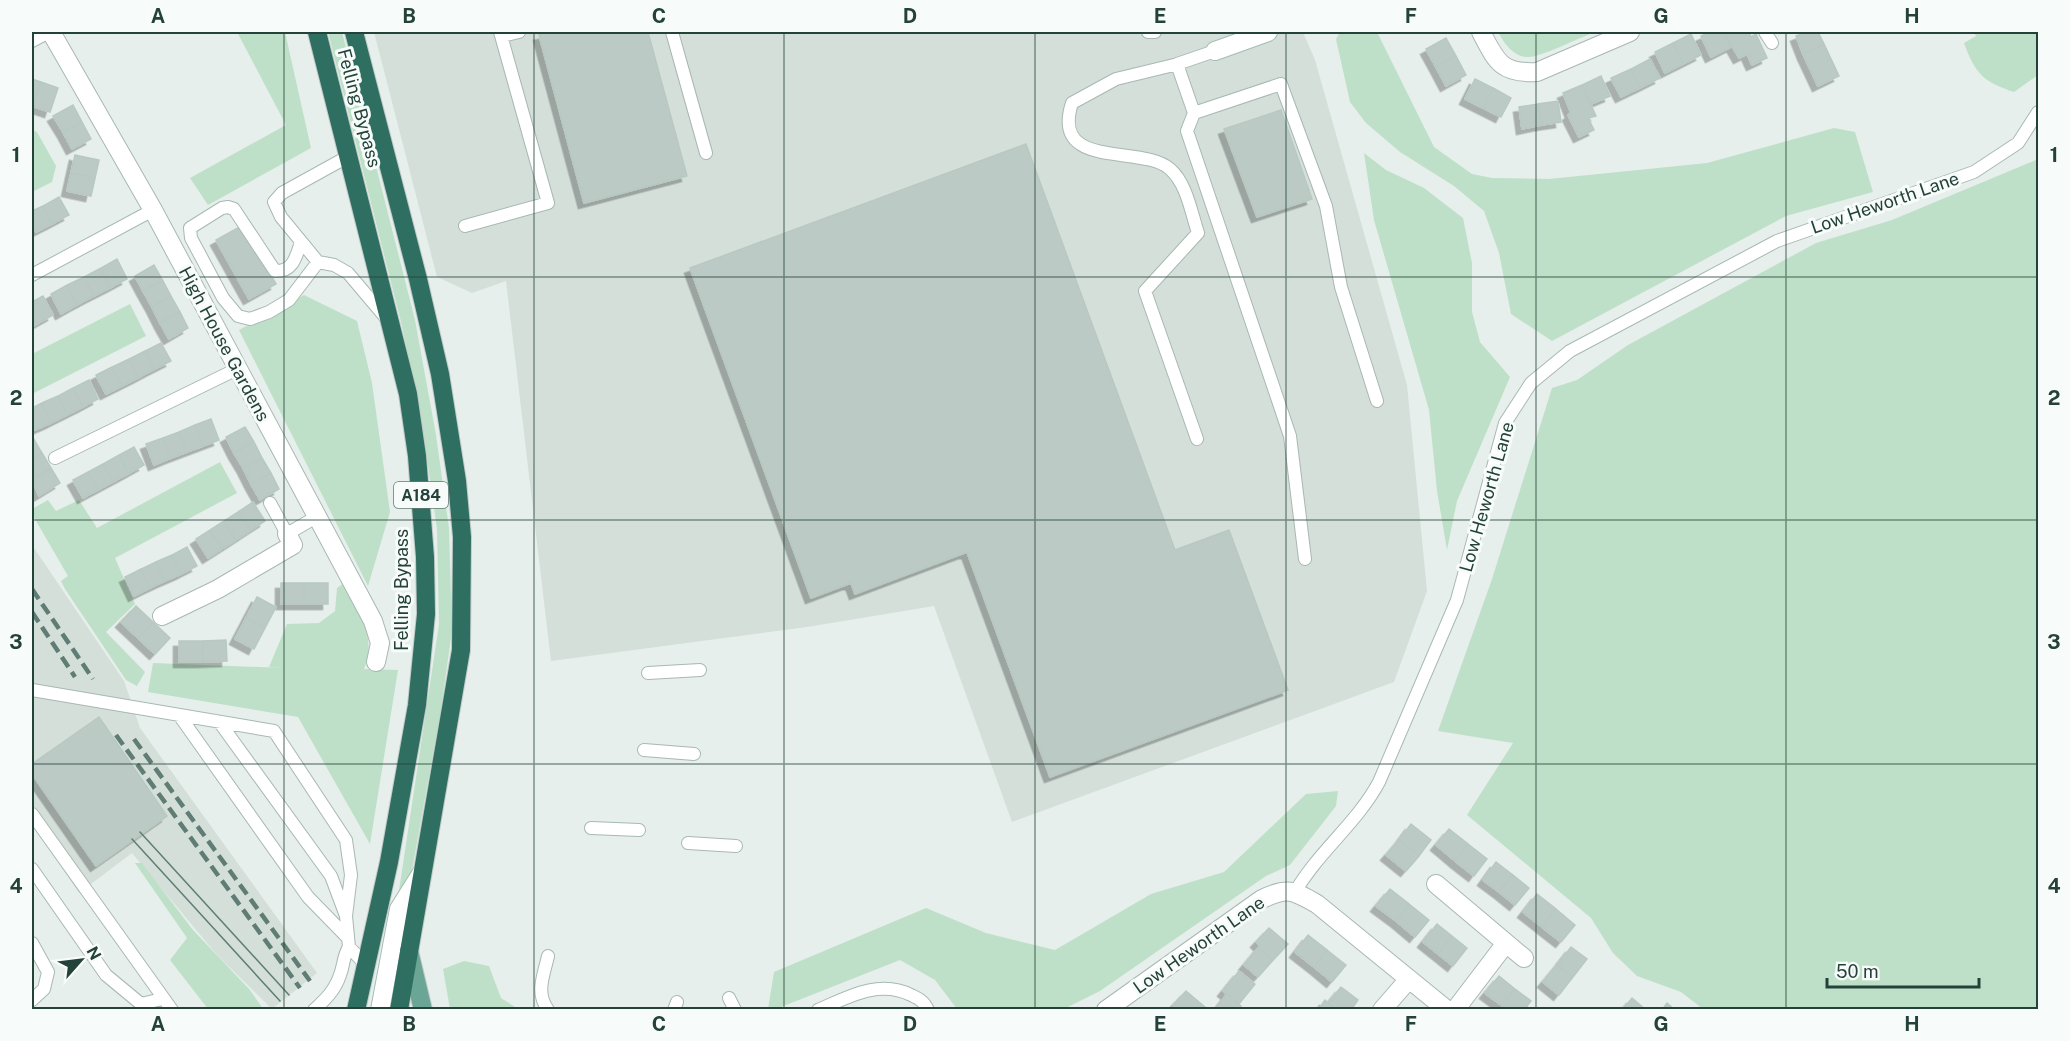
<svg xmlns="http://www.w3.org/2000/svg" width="2070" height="1041" viewBox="0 0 2070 1041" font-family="'Public Sans',sans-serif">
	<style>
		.built { fill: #d4dfda }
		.green { fill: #bfe0c8 }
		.building { fill: #bbcac4; stroke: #b8c9c2; stroke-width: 1.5; filter: url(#shadow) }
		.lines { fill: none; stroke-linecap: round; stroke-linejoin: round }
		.lane-casing { stroke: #a8b8b2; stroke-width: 14 }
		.street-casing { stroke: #a8b8b2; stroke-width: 20 }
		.secondary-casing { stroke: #a4bbb3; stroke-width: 20 }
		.primary-casing { stroke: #c2cac8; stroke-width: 20 }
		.highway-casing { stroke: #c2cac8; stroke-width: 20 }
		.lane { stroke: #fff; stroke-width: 12 }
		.street { stroke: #fff; stroke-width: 18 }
		.secondary { stroke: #fff; stroke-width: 18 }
		.primary { stroke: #6aa596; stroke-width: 18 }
		.highway { stroke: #2f6f62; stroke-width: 18 }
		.tram { stroke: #5f7d75; stroke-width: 1.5 }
		.rail { stroke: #5f7d75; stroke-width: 4.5; stroke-dasharray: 12 6; stroke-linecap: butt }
		.grid { fill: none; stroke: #24423a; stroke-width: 1.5; stroke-opacity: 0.55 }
		.labels { text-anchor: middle; stroke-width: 6; stroke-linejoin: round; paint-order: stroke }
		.shield { fill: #f7fbf9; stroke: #637a73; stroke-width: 1.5 }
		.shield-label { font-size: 16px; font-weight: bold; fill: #24423a }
		.street-label { font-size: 18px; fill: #24423a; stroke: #f7fbf9 }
		.neatline { fill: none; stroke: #24423a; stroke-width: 2 }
		.grid-label { font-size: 20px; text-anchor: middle; font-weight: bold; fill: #24423a }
	</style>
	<defs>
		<filter id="shadow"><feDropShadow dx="-5.5" dy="5.5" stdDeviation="0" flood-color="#0004"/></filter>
	</defs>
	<rect width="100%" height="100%" fill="#e6efeb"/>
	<path class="built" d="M374,32H1303L1315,60L1407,385L1427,591L1394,682L1012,822L934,606L807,627L551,661L506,281L472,293L437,277Z
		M32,545L124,681L140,728L317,973L272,1009L217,955L132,853L79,893L32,823Z"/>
	<path class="green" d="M237,32H285L311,148L208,205L190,178L286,125Z
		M328,32H342L415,320L436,435L449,528L452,631L441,709L406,904H397L439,624L437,529L424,438L402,326Z
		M1340,32H1377L1434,147L1472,174L1492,178L1549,179L1707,163L1834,128L1855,132L1873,192L1786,216L1552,341L1511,314L1499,253L1484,211L1454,186L1400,152L1366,123L1350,102L1336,39Z
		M1498,32H1595C1581,37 1541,57 1529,57C1514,58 1504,43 1498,32Z
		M1974,32H2038V75L2014,92C1984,82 1975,74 1964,43L1976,36Z
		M32,130L37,132L56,166L52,182L32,192Z
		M1364,153L1386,170L1424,188L1463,218L1472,263V312L1480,342L1510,377L1457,501L1447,550L1437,491L1429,410L1374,220Z
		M2038,159V1009H1703L1681,992L1637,976L1613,953L1591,918L1467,815L1513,743L1438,731L1492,579L1552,388L1577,380L1628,345L1816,243L1892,220Z
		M304,295L357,321L372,383L390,512L368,586L239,330Z
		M130,304L146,336L32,394V354Z
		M220,462L237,493L115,558L135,604L106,632L145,672L137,686L126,680L65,589L61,581L68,576L32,514V509L48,500L56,511L79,500L97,528Z
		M344,583C360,608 377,640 364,669L398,670L370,844L298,717L148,692L153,663L285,668L269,667L287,624L319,623L335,611L337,588Z
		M1338,791L1336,806L1290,865L1266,876L1100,991L1064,1009H957L935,980L900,960L776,1009H768L774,972L926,908L986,933L1055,950L1151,894L1224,872L1306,794Z
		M135,863H142L193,930L250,990L263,1009H208L170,960L187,938Z
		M464,961L489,966L501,998L518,1009H450L443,969Z"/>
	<path class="building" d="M553,32H648L687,176L584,203L539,35Z
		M1710,32H1724L1731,47L1711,57L1701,36Z
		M1724,32H1749L1751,37L1756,34L1767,58L1752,65L1747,54L1739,58Z
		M1806,32H1818L1824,44L1803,54L1796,36Z
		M1691,34L1701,55L1683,64L1673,43Z
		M1446,38L1456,56L1436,67L1426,49Z
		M1673,43L1683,64L1665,73L1655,52Z
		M1824,44L1839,76L1818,86L1803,54Z
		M1456,56L1466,75L1446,86L1436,67Z
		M1650,59L1660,78L1640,88L1631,69Z
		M1631,69L1640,88L1621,97L1611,78Z
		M1601,76L1610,96L1591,104L1582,85Z
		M32,79L41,82L32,106Z
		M1475,79L1493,88L1483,108L1465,99Z
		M41,82L58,88L50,112L32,106Z
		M1582,85L1596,116L1588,118L1594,130L1579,137L1568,115L1571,113L1563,93Z
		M1493,88L1511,98L1501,117L1483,108Z
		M1558,101L1561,122L1542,125L1538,104Z
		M1538,104L1542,125L1522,129L1519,107Z
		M73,105L82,122L63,132L53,116Z
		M1281,110L1312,199L1257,217L1224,129Z
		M82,122L91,139L72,149L63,132Z
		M1026,144L1175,550L1229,530L1288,690L1050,777L967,552L855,594L851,583L811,598L690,268Z
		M75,155L99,160L95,178L71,173Z
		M71,173L95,178L91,196L67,191Z
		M59,197L69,215L52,224L43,206Z
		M43,206L52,224L36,232L32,223V211Z
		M243,225L276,284L249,299L216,240Z
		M117,259L127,279L110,288L101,268Z
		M154,265L163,281L143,291L135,276Z
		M101,268L110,288L94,296L84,277Z
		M84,277L94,296L77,305L67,285Z
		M163,281L171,296L152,307L143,291Z
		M67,285L77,305L61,314L51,294Z
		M43,296L53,315L37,324L32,314V302Z
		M171,296L180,312L160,323L152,307Z
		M180,312L188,328L169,339L160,323Z
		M32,314L37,324L32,327Z
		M161,343L171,361L155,369L145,351Z
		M145,351L155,369L138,378L129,359Z
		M129,359L138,378L122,386L112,367Z
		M112,367L122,386L106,394L96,375Z
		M89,380L98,399L83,407L73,388Z
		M73,388L83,407L67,415L58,396Z
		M58,396L67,415L51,423L42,403Z
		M42,403L51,423L35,430L32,422V408Z
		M211,419L219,440L203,446L195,425Z
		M195,425L203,446L187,452L179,432Z
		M245,427L254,442L234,453L226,437Z
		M179,432L187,452L171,458L163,438Z
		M33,438L42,453L32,459V439Z
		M163,438L171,458L154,465L146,444Z
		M254,442L262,458L243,468L234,453Z
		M134,447L144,465L128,474L119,455Z
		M42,453L51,468L32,480V459Z
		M119,455L128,474L113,482L103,464Z
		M262,458L271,473L251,484L243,468Z
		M103,464L113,482L98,490L88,472Z
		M51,468L60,483L39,496L32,480Z
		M88,472L98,490L83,498L73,480Z
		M271,473L279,489L260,500L251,484Z
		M253,502L265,521L251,530L238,512Z
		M238,512L251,530L236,540L224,521Z
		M224,521L236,540L222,549L210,530Z
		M210,530L222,549L208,558L196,539Z
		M187,547L197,566L181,574L172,555Z
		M172,555L181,574L165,581L156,562Z
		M156,562L165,581L150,588L141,569Z
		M141,569L150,588L134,596L125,577Z
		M281,583H304V604H281Z
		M304,583H328V604H304Z
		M257,597L276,607L265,628L246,618Z
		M136,606L153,622L138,638L121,622Z
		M246,618L265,628L254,649L235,639Z
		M153,622L170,638L155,654L138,638Z
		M226,640L227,661L203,662V641Z
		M179,641H203V662H179Z
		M99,717L167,816L96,866L32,774V764Z
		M1411,824L1431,840L1419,856L1399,840Z
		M1449,829L1468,844L1455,861L1436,845Z
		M1399,840L1419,856L1406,871L1386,855Z
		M1468,844L1487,859L1474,876L1455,861Z
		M1496,862L1513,875L1499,892L1483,880Z
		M1513,875L1529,888L1515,905L1499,892Z
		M1390,889L1409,904L1396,921L1376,906Z
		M1537,894L1556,909L1542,927L1523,912Z
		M1409,904L1429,920L1415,937L1396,921Z
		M1556,909L1575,925L1561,942L1542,927Z
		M1437,924L1452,936L1438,954L1423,942Z
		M1269,928L1288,944L1273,960L1258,948L1260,946L1256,942Z
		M1308,935L1327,950L1314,967L1295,952Z
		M1452,936L1467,948L1453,966L1438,954Z
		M1571,947L1587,959L1573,977L1557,965Z
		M1258,948L1273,960L1258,977L1244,965Z
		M1327,950L1346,965L1332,982L1314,967Z
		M1557,965L1573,977L1559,995L1543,982Z
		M1239,971L1255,984L1239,1004L1223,991Z
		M1499,976L1515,989L1501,1005L1485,993Z
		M1341,987L1358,1000L1351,1010H1336L1328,1003Z
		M1515,989L1531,1001L1524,1010H1506L1501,1005Z
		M1186,991L1205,1007L1202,1010H1176L1173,1005Z
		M1227,994L1241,1006L1239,1010H1215Z
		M1632,998L1646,1010H1622Z
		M1325,1000L1328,1003L1336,1010H1318Z
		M1667,1003L1675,1010H1662Z"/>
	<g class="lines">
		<g class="lane-casing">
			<path id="lane" d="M672,32L706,153
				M1148,32H1155
				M1765,32L1772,43
				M502,36L519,32
				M32,41L49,32
				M1215,51L1177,64L1194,113L1281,84L1326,206L1341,287L1377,401
				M1178,64L1116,79L1072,103C1050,171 1142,144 1170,169C1187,184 1191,212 1198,233L1145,291L1197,439
				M1194,113L1187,131L1290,436L1305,559
				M349,156L282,193L274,202L281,217L318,262L334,265L348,273L386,318
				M465,226L548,203L500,32
				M301,242C296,257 293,272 275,271L234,209L228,207L222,208L190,228L191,238L223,298L238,316L250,319L269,312L289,300L318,262
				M32,275L153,210
				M55,458L237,369
				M270,503L287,534L318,516
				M648,673L700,670
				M32,690L274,731L346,840L351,875L346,916
				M179,715L308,897L346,936
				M220,723L331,876L346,916L349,947L367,966
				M644,750L694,754
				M32,814L172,1010
				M591,828L639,830
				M688,843L736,846
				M32,869L106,975L141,1004L162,999
				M1295,892C1319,851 1357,823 1379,782L1457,600L1505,423L1531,383L1570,351L1777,241L1974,172L2018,143L2038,112
				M32,943L48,972L44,989L32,1000
				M729,998L735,1010
				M314,1010C326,999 335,990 340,975C344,965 343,956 349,947
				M548,1010C535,992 544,975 548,956
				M674,1010L677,1002
				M818,1010C848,997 879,979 911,995C919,999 924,1001 928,1010"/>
		</g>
		<g class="street-casing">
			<path id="street" d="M51,32L153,210L373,621L380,643L376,662
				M1481,32C1496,60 1500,74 1537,72L1630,32
				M162,616L218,589L293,545L287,534
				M1436,884L1506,943L1455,1010
				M1506,943L1524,958
				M1106,1010L1262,899C1287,887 1293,890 1317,904L1447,1010
				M1382,1010L1409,979"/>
		</g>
		<g class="secondary-casing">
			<path id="secondary" d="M1215,51L1268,32
				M380,1010L399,909L421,874"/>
		</g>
		<g class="primary-casing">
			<path id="primary" d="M409,951L423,1010"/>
		</g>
		<g class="highway-casing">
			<path id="highway" d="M317,32L408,394L417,456L425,557L426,614L417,705L389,862L356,1010
				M354,32L418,279L440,374L457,481L462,537L461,650L399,1010"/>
		</g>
		<use href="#lane" class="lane"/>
		<use href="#street" class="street"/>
		<use href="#secondary" class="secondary"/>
		<use href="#primary" class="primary"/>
		<use href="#highway" class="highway"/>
		<path class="tram" d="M140,832L289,995
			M132,839L280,1001"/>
		<path class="rail" d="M32,589L93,679
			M32,612L75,677
			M116,735L300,988
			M134,739L310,981"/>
	</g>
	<path class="grid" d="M284,32V1010M534,32V1010M784,32V1010M1035,32V1010M1286,32V1010M1536,32V1010M1786,32V1010M32,277H2038M32,520H2038M32,764H2038"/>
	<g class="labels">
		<rect class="shield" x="394" y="482" width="54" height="26" rx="4.5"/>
		<g class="shield-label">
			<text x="421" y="501">A184</text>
		</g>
		<g class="street-label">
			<text transform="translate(359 108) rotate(75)" y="6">Felling Bypass</text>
			<text transform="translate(1885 203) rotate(-19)" y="6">Low Heworth Lane</text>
			<text transform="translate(224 344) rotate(62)" y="6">High House Gardens</text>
			<text transform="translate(1487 497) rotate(-74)" y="6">Low Heworth Lane</text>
			<text transform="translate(402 590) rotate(-90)" y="6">Felling Bypass</text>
			<text transform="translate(1199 945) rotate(-35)" y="6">Low Heworth Lane</text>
		</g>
	</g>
	<rect width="2070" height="1041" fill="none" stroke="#f7fbf9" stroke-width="66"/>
	<g transform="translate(81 960) rotate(62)" stroke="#f7fbf9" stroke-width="4.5" paint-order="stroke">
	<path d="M0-4.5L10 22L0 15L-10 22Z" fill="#24423a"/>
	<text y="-9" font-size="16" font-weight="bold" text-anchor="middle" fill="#24423a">N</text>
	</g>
	<path d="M1827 978v9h152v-9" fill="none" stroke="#24423a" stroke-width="3"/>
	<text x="1836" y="978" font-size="18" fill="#24423a" stroke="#f7fbf9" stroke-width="4.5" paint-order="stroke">50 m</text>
	<rect x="33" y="33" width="2004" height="975" class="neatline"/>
	<g class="grid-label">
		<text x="158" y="23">A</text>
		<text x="409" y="23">B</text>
		<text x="659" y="23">C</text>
		<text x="910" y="23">D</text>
		<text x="1160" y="23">E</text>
		<text x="1411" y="23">F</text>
		<text x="1661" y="23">G</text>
		<text x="1912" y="23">H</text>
		<text x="16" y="162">1</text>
		<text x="2054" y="162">1</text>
		<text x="16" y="405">2</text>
		<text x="2054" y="405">2</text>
		<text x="16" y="649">3</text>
		<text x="2054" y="649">3</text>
		<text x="16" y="893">4</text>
		<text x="2054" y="893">4</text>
		<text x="158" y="1031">A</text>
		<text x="409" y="1031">B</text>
		<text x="659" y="1031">C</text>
		<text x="910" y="1031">D</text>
		<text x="1160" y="1031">E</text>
		<text x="1411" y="1031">F</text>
		<text x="1661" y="1031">G</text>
		<text x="1912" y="1031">H</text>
	</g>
</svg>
